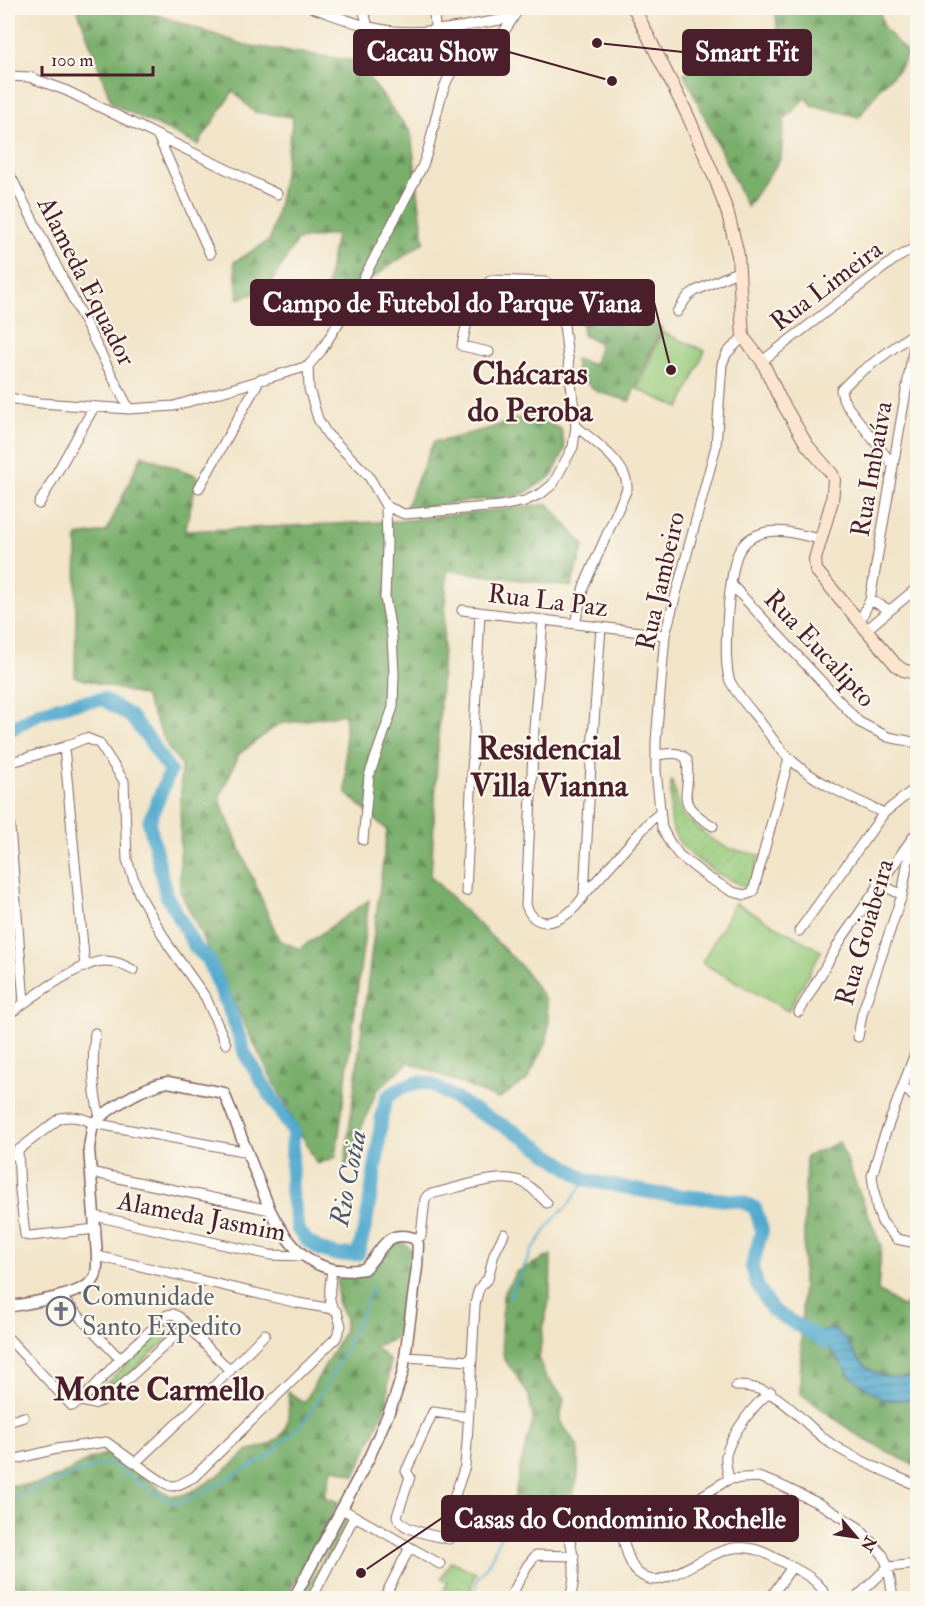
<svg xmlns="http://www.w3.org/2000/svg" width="925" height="1606" viewBox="0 0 925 1606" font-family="'IM FELL Double Pica',serif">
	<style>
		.grass { fill: url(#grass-dots); stroke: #707452; stroke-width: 1.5 }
		.forest { fill: url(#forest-firs); stroke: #61664a; stroke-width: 1.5 }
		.garden { fill: #96ca7a; stroke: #707452; stroke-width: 1.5 }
		.water { fill: url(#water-rules); stroke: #4e647c; stroke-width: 1.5 }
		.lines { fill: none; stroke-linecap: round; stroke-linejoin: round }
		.stream { stroke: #51a9ce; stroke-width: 2 }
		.river { stroke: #51a9ce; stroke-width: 14 }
		.minor-casing { stroke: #846462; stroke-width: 11 }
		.tertiary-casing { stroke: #846462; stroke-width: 13 }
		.secondary-casing { stroke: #846462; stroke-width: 14 }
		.minor { stroke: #fff; stroke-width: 9 }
		.tertiary { stroke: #fff; stroke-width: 10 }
		.secondary { stroke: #fce5cf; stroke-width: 12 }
		.labels { text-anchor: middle; stroke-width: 4.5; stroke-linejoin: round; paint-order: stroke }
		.street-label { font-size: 26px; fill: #4a1f2b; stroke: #fbf7ec }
		.worship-label { font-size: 26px; fill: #5b616d; stroke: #fbf7ec; text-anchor: start }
		.water-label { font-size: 27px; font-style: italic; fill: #4d566c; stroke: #fbf7ec }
		.district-label { font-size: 32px; font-weight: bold; fill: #4a1f2b; stroke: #fbf7ec }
		.leader { fill: none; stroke: #4a1f2b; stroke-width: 2 }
		.callout-dot { fill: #4a1f2b; stroke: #fbf7ec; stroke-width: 2 }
		.callout { fill: #4a1f2b; stroke: #4a1f2b; stroke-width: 2 }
		.callout-label { font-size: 27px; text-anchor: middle; font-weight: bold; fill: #fff }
	</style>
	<defs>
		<pattern id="grass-dots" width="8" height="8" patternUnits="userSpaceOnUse" patternTransform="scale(1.5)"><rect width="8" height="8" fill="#96ca7a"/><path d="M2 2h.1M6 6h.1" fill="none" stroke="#83ad6a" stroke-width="1.8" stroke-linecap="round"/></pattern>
		<pattern id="forest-firs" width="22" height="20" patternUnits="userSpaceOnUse" patternTransform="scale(1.5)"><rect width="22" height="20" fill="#78ae6a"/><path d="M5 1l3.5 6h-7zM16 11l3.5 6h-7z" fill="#648d57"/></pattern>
		<pattern id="water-rules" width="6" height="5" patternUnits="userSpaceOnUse" patternTransform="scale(1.5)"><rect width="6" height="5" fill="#51a9ce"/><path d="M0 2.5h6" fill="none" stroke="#4589a7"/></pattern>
	</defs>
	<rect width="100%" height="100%" fill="#fbf7ec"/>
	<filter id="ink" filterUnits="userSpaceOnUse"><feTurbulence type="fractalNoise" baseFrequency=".0167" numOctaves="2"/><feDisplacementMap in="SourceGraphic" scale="12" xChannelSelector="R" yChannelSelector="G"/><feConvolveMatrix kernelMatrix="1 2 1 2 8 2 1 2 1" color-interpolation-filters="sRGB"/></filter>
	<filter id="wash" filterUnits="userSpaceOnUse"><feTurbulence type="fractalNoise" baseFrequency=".008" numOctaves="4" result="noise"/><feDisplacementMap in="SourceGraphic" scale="24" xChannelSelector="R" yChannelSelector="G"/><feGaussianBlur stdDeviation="1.35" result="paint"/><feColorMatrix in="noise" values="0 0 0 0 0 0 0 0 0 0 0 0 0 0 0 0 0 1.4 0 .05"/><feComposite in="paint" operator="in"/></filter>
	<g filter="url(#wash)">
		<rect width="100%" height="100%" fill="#f1e4c8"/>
		<path class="grass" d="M671,780L683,816L713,840L727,848L759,855L752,883L746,887C724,879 685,856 675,835C668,820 671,797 671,780Z
			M173,1317L183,1325L100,1400L96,1394Z
			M451,1561L476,1573L473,1580L469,1598H440L448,1582L441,1578Z"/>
		<path class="forest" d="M77,8H108L158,15L245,45L356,61L411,133L424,242L341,300L327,285L336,234L297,240L268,289L238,299L234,262L270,240L280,198L293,117L254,112L233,91L198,145L112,104Z
			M775,8H879L884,28L908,54L899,69L880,88L859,117L812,105L806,97L784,120L781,158L747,207L684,73L715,56L724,45L778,34Z
			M574,291L612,299L662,328L629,401L596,391L577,374L575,359L594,365L599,347L598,342L583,335C584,318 570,312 574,291Z
			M527,415L561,429L565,449L552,476L522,495L405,509L434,441H442L490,428Z
			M142,455L198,476L185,531L398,521L548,504L584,545L571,587L447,570L431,877L522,967L545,999L549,1020L547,1041L527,1080L498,1099L409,1062L377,1090L344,1171L387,830L346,793L345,714L279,724L239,754L219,799L279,940L299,949L369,900L336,1157L317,1164L260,1056L180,891L181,764L169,749L144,696L75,677L77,536L106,532Z
			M839,1142L881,1246L878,1291L903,1307L917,1298V1467L860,1437L800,1393L806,1157Z
			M397,1241C406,1243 409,1246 413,1254L407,1317L399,1338L374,1346L390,1361L387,1403L355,1476L333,1467L324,1497L339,1502L286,1598H8V1485C24,1486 39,1485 55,1478C75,1470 83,1459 107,1454C119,1460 132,1467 143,1475C152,1481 160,1491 169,1495C187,1502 236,1464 248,1450C287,1445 291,1425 288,1391L304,1403L343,1333L345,1319L337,1301L338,1277C376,1276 371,1272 392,1244Z
			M551,1255L550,1298L543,1327L539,1360L546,1377L564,1398L560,1421L578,1447V1476L572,1499L556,1522L511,1516L520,1467L533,1421L529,1396L516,1374L504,1360L501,1333L503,1296L516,1272Z"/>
		<path class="garden" d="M662,332L705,351L680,408L637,389Z
			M735,903L821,951L788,1011L702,963Z
			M346,1517L350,1520L309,1598H302Z"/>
		<path class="water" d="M833,1329C848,1338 848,1344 857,1357C871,1377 896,1381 917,1375V1400H883L851,1377L831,1350L811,1332Z"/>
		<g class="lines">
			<path class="stream" d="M509,1299L532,1250L557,1215L567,1207L586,1180
				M8,1497H16L99,1465L111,1463L136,1482L174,1503L189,1500L269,1456L307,1418L338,1364L373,1288
				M474,1598L477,1580L490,1561L503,1531L517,1524L535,1525L545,1520L549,1513"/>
			<path class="river" d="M8,731L39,713L69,704L103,699L130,716L148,738L170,771L149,822L166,894L195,947L208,959L233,1019L245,1054L293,1132L291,1191L298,1230L306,1240L321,1250L338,1255L358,1254L366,1223L377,1158L382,1114L387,1097L402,1087L420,1082L431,1084L481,1114L516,1132L586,1180L659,1194L740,1201L755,1208L762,1230L752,1267L757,1285L772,1310L826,1342"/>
		</g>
	</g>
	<g filter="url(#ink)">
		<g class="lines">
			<g class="minor-casing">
				<path id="minor" d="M313,8C339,17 365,28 393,31C430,35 476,23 513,18
					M363,8L368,27
					M434,8L435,29
					M8,76L29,77L65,90L277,194
					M158,136L210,254
					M8,171L129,409
					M677,312L688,296L695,291L739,271
					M743,337L727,353L722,364L716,446L665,635L656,741V771L662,828L670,843L679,855L707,877L733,892L745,895L753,892L789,758
					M762,361L895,259L918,246
					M8,398L40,403L129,409L174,406L308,366
					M893,465L848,407L843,399L841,390L854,377L918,330
					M199,488L260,379
					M39,504L94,407
					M386,506L404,514L500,506L525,501L542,493L553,484L573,447L576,426L560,291L545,282L491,280C472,295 466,324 462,346L489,352
					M819,539C800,535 776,526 757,535C749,538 742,545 738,553C729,572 721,666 731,683C738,696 749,708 759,720C768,732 778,748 790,759C816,783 852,798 884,813
					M731,584L859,722L888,737L918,743
					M870,600L890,610
					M462,610L665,635
					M543,620L534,729L526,905C537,938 573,916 584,895L650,821L659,814
					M860,621L870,600L918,322
					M575,624L584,586L627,489C629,464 593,441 576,426
					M866,630L918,587
					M64,747L85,967
					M656,755C667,754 680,750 687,760C692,798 671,800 713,826
					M8,763L64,747L86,738L99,743L124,781L127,860L139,894L169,946L206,998L226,1044
					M8,803L24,1002
					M363,840L369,776L393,707L394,673L392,637L385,598L387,545L386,506L368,475L327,434L318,419L309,389L308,366L321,351L350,304L422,167C434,140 437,92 453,70C463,57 478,52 491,44C504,35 511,21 519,8
					M878,883L902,895
					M466,891L480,613
					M584,895L591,764L601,627
					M799,931L884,813L918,786
					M799,1012L842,938L918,830
					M8,1015C28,1000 82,960 106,961C116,961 124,965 133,970
					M95,1033C92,1062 92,1089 100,1117
					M858,1037L862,1014L902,895L911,843
					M918,1045L881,1145L872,1176L877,1209L882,1222L897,1239L911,1242L918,1241
					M903,1086L918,1101
					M18,1150L20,1191L25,1235L30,1236L96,1229
					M8,1158L60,1118C73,1116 81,1117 93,1123L248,1152
					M90,1172L270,1210
					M95,1216L270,1255L302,1256
					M421,1236L425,1199L428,1195L435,1193C458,1188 501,1172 522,1182C532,1186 539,1196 547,1203
					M97,1256L298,1303L333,1309
					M60,1296L120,1359
					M8,1338L72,1406L81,1401L120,1359L167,1315L173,1314L179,1317L230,1371
					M405,1357L471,1361
					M736,1386C782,1385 799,1423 833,1445C860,1462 889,1473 918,1486
					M81,1401L93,1404L106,1399L187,1325
					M468,1417L433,1412L406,1471L410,1477L397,1516C400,1531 436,1536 449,1539L454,1535L451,1515L453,1501L465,1466L467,1443L475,1306C477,1294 478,1286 488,1279L494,1254L504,1234
					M8,1422L24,1417
					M8,1461L57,1449L106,1442C119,1450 164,1486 172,1486C180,1486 187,1480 194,1477L336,1338L341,1326L337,1312C325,1304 331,1282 332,1269
					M136,1462L191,1410L265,1334
					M729,1479C727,1471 725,1463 726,1455C731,1435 754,1403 771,1392
					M342,1509L440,1564
					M568,1531C574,1555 577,1575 570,1598
					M312,1598L354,1517
					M384,1598L410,1547
					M510,1598L527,1566L536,1555L574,1556
					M770,1598L792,1567
					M827,1598C819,1580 804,1573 786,1564C770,1555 754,1545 734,1548C711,1551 671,1581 654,1580C648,1580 642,1576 637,1572C630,1565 627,1553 624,1543L626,1537L632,1531L697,1499L729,1479L758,1477L778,1484L820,1504L858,1527L883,1555L888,1567L893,1598
					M856,1598L888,1567L918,1564"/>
			</g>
			<g class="tertiary-casing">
				<path id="tertiary" d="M8,1307C27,1303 83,1296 94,1279C98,1272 97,1264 97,1256L89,1148L93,1123C112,1107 143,1086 168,1082L224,1093L270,1210C290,1249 316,1278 364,1269C383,1252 383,1229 414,1238L418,1244L417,1267L403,1372L394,1400L369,1458L294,1598"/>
			</g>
			<g class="secondary-casing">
				<path id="secondary" d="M634,8L688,116L716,181L728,214L738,255L743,337L762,361L779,397L807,445L832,474L834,480L832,501L815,559L816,570L896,665L903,670L918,674"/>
			</g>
			<use href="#minor" class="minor"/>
			<use href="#tertiary" class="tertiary"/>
			<use href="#secondary" class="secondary"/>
		</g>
	</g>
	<defs>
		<g id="church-ring" transform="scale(1.5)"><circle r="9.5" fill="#fbf7ec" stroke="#6b7280" stroke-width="1.5"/><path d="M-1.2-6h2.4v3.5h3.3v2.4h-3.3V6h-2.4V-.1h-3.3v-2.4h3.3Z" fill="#6b7280"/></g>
	</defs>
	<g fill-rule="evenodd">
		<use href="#church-ring" x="61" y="1311"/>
	</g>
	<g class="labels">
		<g class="street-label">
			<text transform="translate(87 281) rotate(63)" y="9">Alameda Equador</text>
			<text transform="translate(826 285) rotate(-37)" y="9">Rua Limeira</text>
			<text transform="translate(871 469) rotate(-80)" y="9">Rua Imbaúva</text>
			<text transform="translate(660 581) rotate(-77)" y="9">Rua Jambeiro</text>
			<text transform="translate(548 600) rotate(7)" y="9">Rua La Paz</text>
			<text transform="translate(820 648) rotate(47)" y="9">Rua Eucalipto</text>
			<text transform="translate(864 932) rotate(-74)" y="9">Rua Goiabeira</text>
			<text transform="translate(202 1216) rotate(11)" y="9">Alameda Jasmim</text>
		</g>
		<g class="worship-label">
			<text x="82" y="1305">Comunidade<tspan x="82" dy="30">Santo Expedito</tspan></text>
		</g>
		<g class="water-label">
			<text transform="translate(348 1178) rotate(-79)" y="9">Rio Cotia</text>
		</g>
		<g class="district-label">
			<text x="530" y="384">Chácaras<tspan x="530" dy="37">do Peroba</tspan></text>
			<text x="549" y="759">Residencial<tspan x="549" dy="37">Villa Vianna</tspan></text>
			<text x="159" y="1400">Monte Carmello</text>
		</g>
	</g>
	<path class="leader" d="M597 43L683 52M612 81L509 52M671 370L654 302M361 1573L442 1518"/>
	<g class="callout-dot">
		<circle cx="597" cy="43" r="6"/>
		<circle cx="612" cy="81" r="6"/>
		<circle cx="671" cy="370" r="6"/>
		<circle cx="361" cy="1573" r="6"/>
	</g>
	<g class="callout">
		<rect x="683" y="30" width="128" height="45" rx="6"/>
		<rect x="354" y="30" width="155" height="45" rx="6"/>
		<rect x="251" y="280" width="403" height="45" rx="6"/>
		<rect x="442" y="1496" width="356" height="45" rx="6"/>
	</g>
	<g class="callout-label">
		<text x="747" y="61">Smart Fit</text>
		<text x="432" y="61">Cacau Show</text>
		<text x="452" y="312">Campo de Futebol do Parque Viana</text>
		<text x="620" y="1528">Casas do Condominio Rochelle</text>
	</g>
	<rect width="925" height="1606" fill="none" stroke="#fbf7ec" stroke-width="30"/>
	<g transform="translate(856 1537) rotate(119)" stroke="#fbf7ec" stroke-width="4.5" paint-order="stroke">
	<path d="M0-4.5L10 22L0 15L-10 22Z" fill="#4a1f2b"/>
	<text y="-9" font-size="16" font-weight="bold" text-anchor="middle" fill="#4a1f2b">N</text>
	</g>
	<path d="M42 66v9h111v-9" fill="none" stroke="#4a1f2b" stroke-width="3"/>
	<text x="51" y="66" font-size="18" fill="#4a1f2b" stroke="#fbf7ec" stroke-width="4.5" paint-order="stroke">100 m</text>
</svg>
